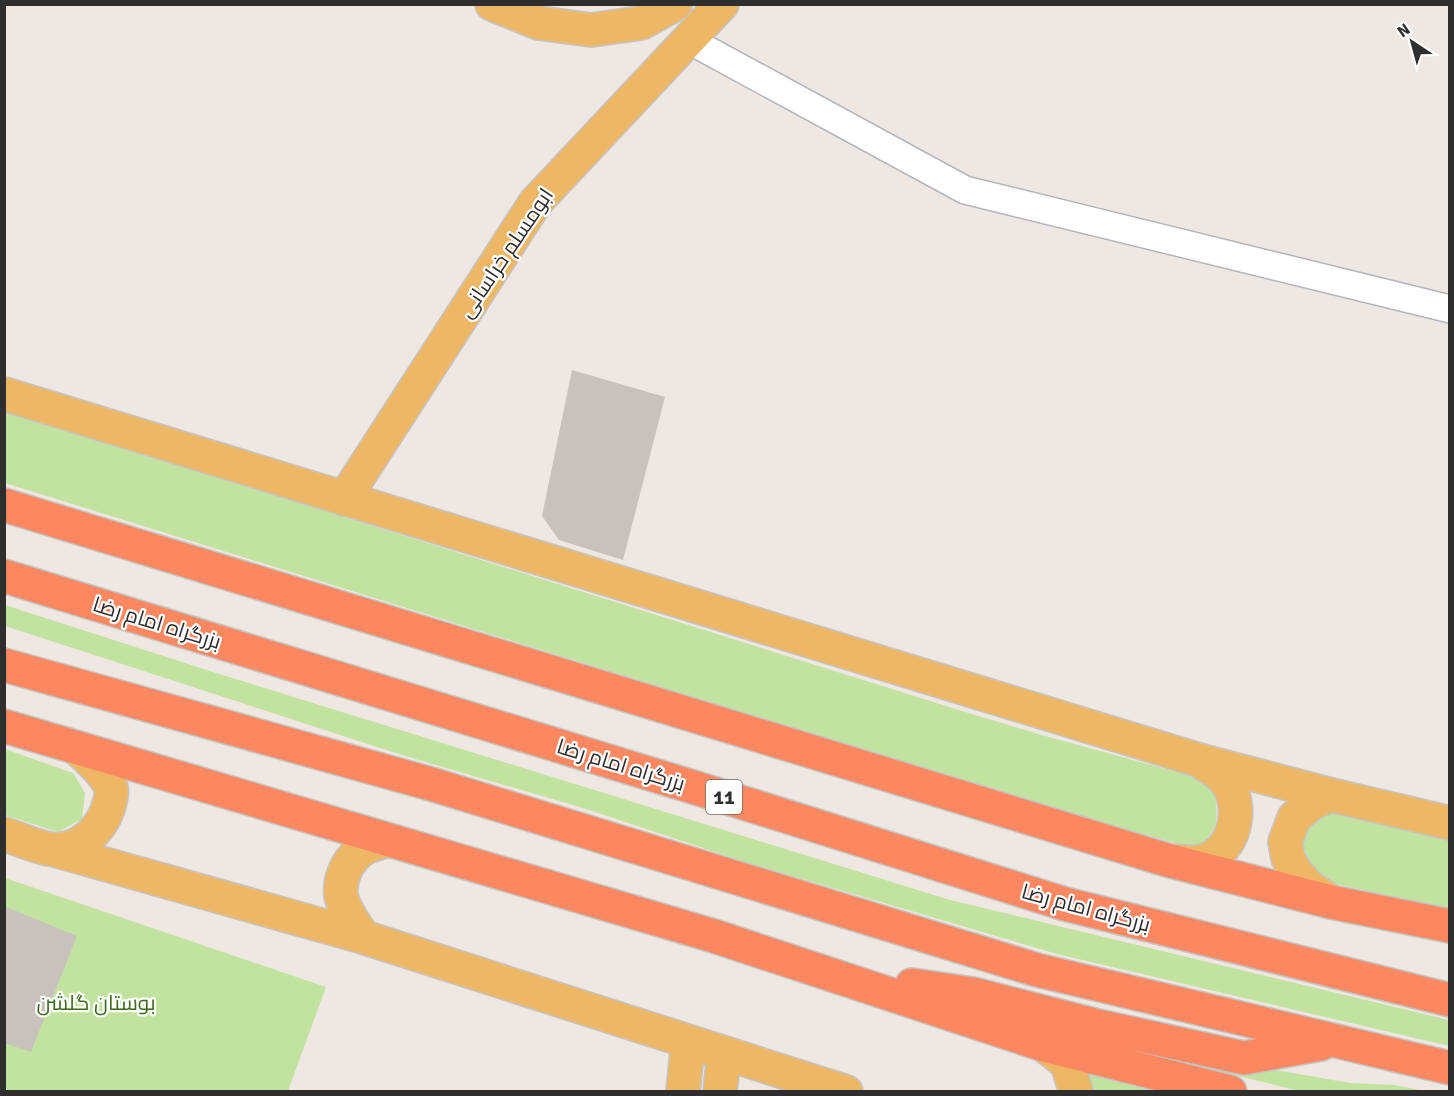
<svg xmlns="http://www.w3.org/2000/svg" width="1454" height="1096" viewBox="0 0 1454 1096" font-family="Signika,Cairo,sans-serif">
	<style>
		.green { fill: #c2e3a0 }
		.building { fill: #c8c2bc }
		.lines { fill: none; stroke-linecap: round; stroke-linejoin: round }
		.minor-casing { stroke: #b1b6be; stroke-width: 30 }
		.major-casing { stroke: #c4c4c4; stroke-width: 36 }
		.highway-casing { stroke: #c4c4c4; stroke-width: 36 }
		.minor { stroke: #fff; stroke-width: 27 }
		.major { stroke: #eeb766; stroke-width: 33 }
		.highway { stroke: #fb8860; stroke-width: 33 }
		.labels { text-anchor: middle; stroke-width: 4.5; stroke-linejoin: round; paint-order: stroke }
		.shield { fill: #fff; stroke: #6d6d6d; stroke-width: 1.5 }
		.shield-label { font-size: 20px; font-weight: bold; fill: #2e2e2e }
		.street-label { font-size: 21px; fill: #2e2e2e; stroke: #fff }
		.park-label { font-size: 21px; fill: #3b6c1d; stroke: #fff }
	</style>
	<rect width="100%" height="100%" fill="#efe7e1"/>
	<path class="green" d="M4,410L962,711L1049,737L1199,778L1213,788C1219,815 1221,832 1194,848L1052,809L5,483Z
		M5,605L213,672L950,900L1449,1020V1046L1057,954L748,863L583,808L405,756L5,626Z
		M5,749L73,773L85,793L82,819L58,832L5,815Z
		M1330,813H1339L1449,840V909C1418,902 1386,895 1354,888C1343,885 1326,884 1318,878C1292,858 1298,822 1330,813Z
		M5,878L326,987L288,1091L5,1092Z
		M1030,1024L1137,1046L1350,1083L1395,1085L1425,1091H1299Z
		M1085,1074L1154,1091H1093L1092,1087Z"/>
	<path class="building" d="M572,370L665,397L623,560L559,540L542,516Z
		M4,906L77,936L31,1052L4,1043Z"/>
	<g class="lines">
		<g class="minor-casing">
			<path id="minor" d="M689,40L965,190L1450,309"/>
		</g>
		<g class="major-casing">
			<path id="major" d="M492,4L539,23L591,30L641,23L675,4
				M4,394L1202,761L1331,795L1450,823
				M344,499L535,203L722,4
				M4,834C19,839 34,846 49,849C79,854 104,828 110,801C111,797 112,792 111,788C105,772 89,760 78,749
				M51,849L363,937L846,1092
				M1171,861C1180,861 1194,864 1203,861C1236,850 1245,806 1225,780C1220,773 1210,768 1203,763
				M1331,902L1308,886L1295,871L1288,858L1285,842L1294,818L1312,803L1331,795
				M363,937C356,925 343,909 341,895C339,877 349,857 365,848C372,844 381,843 388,840
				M1044,1045L1067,1063L1076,1092
				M683,1092L688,1042
				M720,1092L724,1053"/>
		</g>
		<g class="highway-casing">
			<path id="highway" d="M4,505L1167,860L1331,902L1450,926
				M4,576L693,787L1065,904L1450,1000
				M4,665L431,784L1037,970L1450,1068
				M4,726L714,936L1044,1045L1230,1092
				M912,985L973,994L1094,1025L1244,1058L1321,1044"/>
		</g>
		<use href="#minor" class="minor"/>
		<use href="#major" class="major"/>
		<use href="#highway" class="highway"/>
	</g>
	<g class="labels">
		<rect class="shield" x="706" y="780" width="36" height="34" rx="4.5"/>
		<g class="shield-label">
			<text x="724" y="804">11</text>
		</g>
		<g class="street-label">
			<text transform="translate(506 253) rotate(-56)" y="7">ابومسلم خراسانی</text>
			<text transform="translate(157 623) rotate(17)" y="7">بزرگراه امام رضا</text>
			<text transform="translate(621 765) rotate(17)" y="7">بزرگراه امام رضا</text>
			<text transform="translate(1086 908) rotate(15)" y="7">بزرگراه امام رضا</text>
		</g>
		<g class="park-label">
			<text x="96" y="1010">بوستان گلشن</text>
		</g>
	</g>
	<rect width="1454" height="1096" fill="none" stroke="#2e2e2e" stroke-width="12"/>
	<g transform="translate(1412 42) rotate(324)" stroke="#ffffff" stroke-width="4.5" paint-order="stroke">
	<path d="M0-4.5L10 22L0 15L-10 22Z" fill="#2e2e2e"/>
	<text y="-9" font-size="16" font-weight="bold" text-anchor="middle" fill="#2e2e2e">N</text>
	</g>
</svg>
